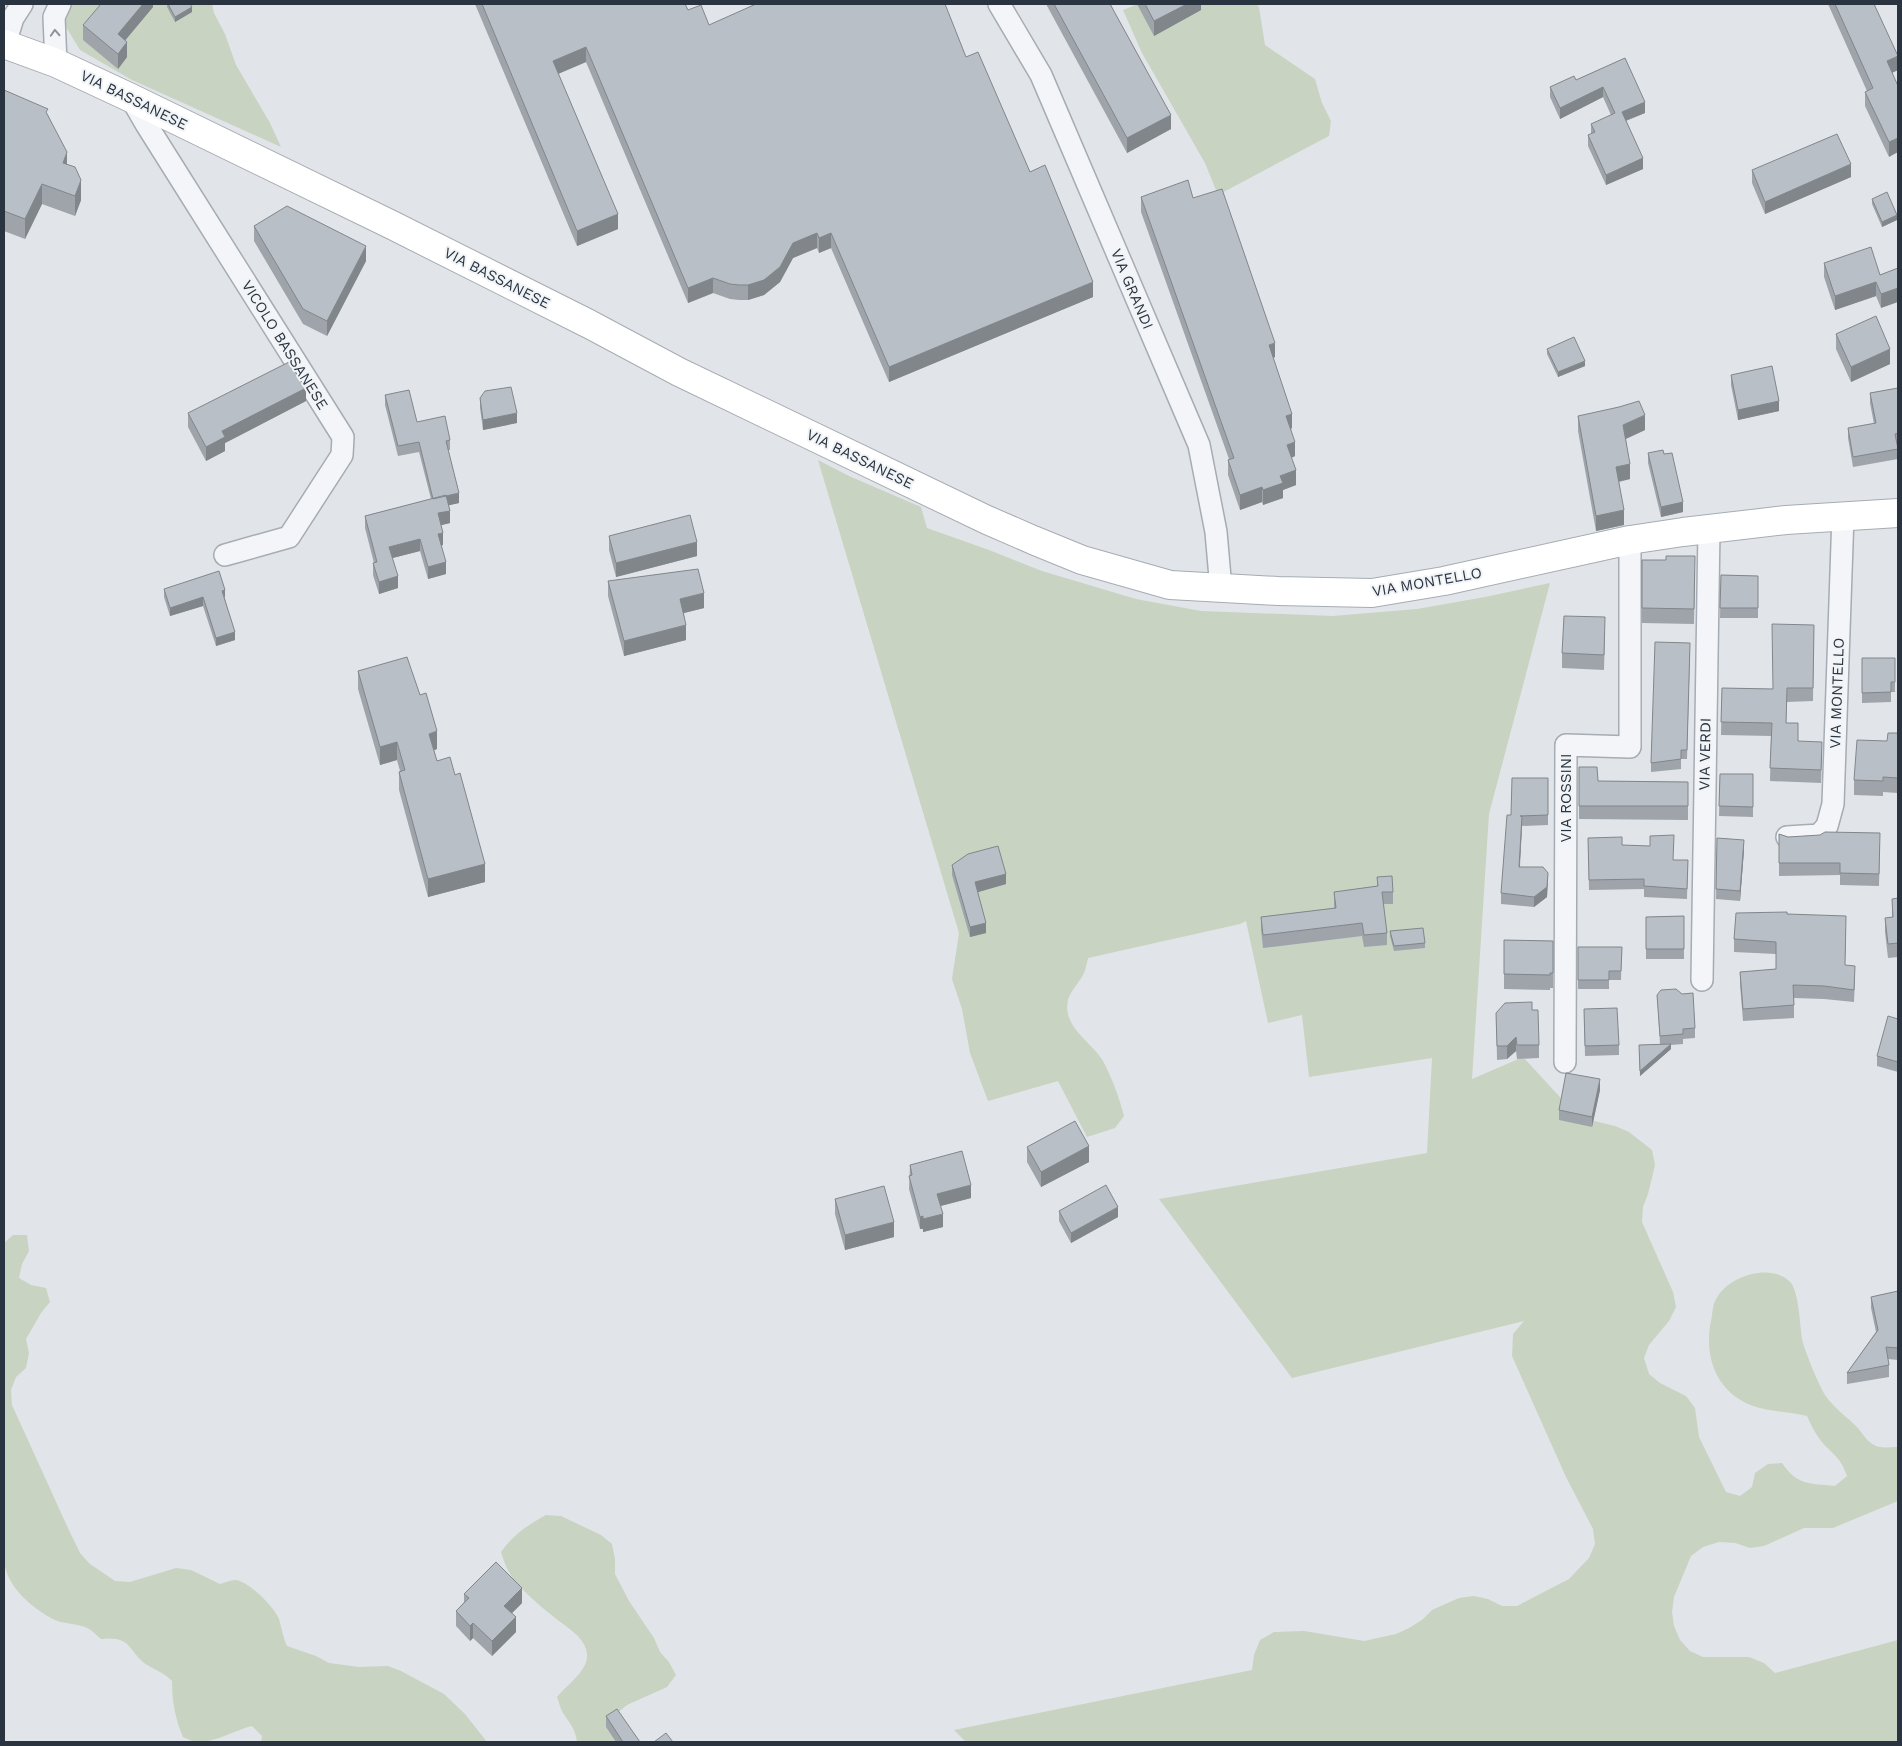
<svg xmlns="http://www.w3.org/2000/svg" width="1902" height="1746" viewBox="0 0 1902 1746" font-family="'Work Sans',sans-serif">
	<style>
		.green { fill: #c8d3c2 }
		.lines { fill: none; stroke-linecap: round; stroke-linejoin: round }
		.street-casing { stroke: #a6acb3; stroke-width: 24 }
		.secondary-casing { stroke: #a6acb3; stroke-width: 30 }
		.street { stroke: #f4f5f8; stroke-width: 21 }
		.secondary { stroke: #fff; stroke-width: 28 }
		.wall { fill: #9ea4aa }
		.shaded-wall { fill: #81868b }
		.building { fill: #b8bfc6; stroke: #81868b }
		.oneway { stroke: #8f949c }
		.labels { text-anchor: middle; stroke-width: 4; stroke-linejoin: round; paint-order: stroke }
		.street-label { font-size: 15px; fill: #2a3440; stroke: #f1f4f7 }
	</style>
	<rect width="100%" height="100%" fill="#e1e5e9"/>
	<path class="green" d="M71,4H212L214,13L225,34L236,65L270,123L281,147L132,80L80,50L63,22Z
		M1138,4H1256L1259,7L1265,45L1315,79L1322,103L1331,121L1329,136L1218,195L1205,163L1142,53L1123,10Z
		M818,460L849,476L921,507L927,528L989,550L1042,571L1136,599L1201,611L1333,616L1417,609L1485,597L1550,583L1489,814L1472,1079L1523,1057L1582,1121L1586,1119L1615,1126L1629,1132L1652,1150L1655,1165L1648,1194L1643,1207L1642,1222L1673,1292L1676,1307L1669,1321L1649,1345L1644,1358L1649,1374L1660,1383L1686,1396L1695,1408L1699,1437L1726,1492L1740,1496L1752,1487L1755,1473L1768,1464L1782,1463C1798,1486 1809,1483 1835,1486L1847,1476C1840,1456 1833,1455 1821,1441C1815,1433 1811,1425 1807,1416C1788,1411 1766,1412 1748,1404C1715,1389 1704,1355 1711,1321C1713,1312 1712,1304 1718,1296C1730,1276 1773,1262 1791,1283C1799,1294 1800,1325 1802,1339C1805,1352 1818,1383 1825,1395C1834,1408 1847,1417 1857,1427C1864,1435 1868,1444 1879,1447C1885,1448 1892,1447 1898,1447V1501L1833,1528H1804L1764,1546L1750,1548L1735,1543L1719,1542L1703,1547L1691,1556L1674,1597L1672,1612L1674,1626L1680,1640L1690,1651L1703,1657H1749L1764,1663L1775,1673L1898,1640V1742H966L954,1730L1252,1670L1254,1655L1260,1640L1274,1632L1304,1631L1364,1641L1396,1634L1409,1628L1422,1620L1432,1610L1459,1598L1474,1596L1488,1599L1502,1606H1517L1569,1579L1589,1558L1595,1544L1593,1529L1566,1477L1512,1356L1513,1334L1524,1321L1292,1378L1159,1199L1427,1153L1432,1058L1309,1077L1302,1015L1268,1023L1246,921L1240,924L1088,958C1087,963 1086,968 1084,973C1080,982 1071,990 1068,1000C1062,1027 1091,1041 1103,1061C1112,1078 1119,1097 1124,1116L1115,1128L1087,1137L1058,1081L988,1101L970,1053L962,1009L952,979L959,933Z
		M13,1235H27L29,1251L22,1264L19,1278L31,1285L46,1288L50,1302L41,1313L26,1339L29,1353L26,1368L16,1377L11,1390L12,1405L67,1526L80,1553L90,1564L115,1581L130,1582L176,1568L191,1570L220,1584C224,1583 231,1580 235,1580C249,1581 274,1607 279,1619C282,1629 283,1637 287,1646L316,1656L329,1663L359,1667L388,1666L401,1671L444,1694L465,1714L487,1742H261L262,1736L252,1726C235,1730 214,1743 198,1742C193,1742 188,1739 183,1737C175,1718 172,1701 172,1681C163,1672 159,1672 149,1666C128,1654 134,1635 101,1639C96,1635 91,1629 85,1627C74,1623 61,1624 51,1618C30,1606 6,1586 4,1560V1243Z
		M546,1515L561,1516L601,1535L612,1544L615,1559V1574L629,1601L654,1638L660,1652L669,1662L676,1675L667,1687L627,1705L616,1714L624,1742H577C576,1730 569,1722 563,1713C560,1708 559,1702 557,1697C565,1687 580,1676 585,1665C595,1642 567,1628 554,1617C540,1606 525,1593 514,1580C507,1571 504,1561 501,1552C515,1533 527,1526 546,1515Z"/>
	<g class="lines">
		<g class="street-casing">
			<path id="street" d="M999,4L1041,75L1199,445L1216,532L1221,589
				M5,44L13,18L22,4
				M56,63L54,17L60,4
				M131,98L146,124L343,437L342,455L289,537L225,555
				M1787,837L1819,835L1827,826L1833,804L1843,515
				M1702,980L1709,529
				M1565,1062L1566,745L1630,747V540"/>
		</g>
		<g class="secondary-casing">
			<path id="secondary" d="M4,44L56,63L131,98L392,225L589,324L679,372L987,520L1033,540L1082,560L1170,585L1278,591L1372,593L1444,581L1630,540L1683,532L1786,520L1898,513"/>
		</g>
		<use href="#street" class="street"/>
		<use href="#secondary" class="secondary"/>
	</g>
	<path class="wall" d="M153,4V7L125,40L127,57L118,69L83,40V25Z
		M167,4H190L192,12L175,22L167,7Z
		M475,4H685L688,10L709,25L966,57L1030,172L1093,297L889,382L831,248L819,253L817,248L793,258L780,282L764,295L748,300H739L730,299L713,293L688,303L586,62L558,74L618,229L577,246Z
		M1046,4H1113L1111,5L1171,129L1127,153Z
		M1137,4H1201V10L1154,36Z
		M1828,4H1874L1898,70L1892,73L1889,157L1865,106V92L1867,91Z
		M1625,58L1645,113L1626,121L1643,169L1606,185L1588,146V135L1591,134V124L1611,115L1603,97L1560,119L1550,97V87L1576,80Z
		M4,90L48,115L81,200L75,216L42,204L25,239L4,231Z
		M1752,170L1851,177L1765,214L1752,183Z
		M1141,197L1193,198L1275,357L1273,358L1292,428L1291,429L1295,456L1291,458L1296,485L1283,490V498L1263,505L1262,502L1240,510L1228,475V460L1229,459L1141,212Z
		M1872,199L1897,220L1882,227L1872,204Z
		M254,226L366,261L327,336L303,324L254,241Z
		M1824,263L1880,275L1898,268L1881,308L1876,296L1835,310L1824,277Z
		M1836,334L1890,364L1851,382L1836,349Z
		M1547,349L1585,366L1558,377L1547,354Z
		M1731,375L1779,411L1738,420L1731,385Z
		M1898,388V443H1897L1898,459L1853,467L1848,438V428L1874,424L1870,403V393Z
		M385,395L417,422L450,440V450H448L459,503L449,505L450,523L441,525L443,545L441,546L446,574L428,579L420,551L392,558L398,588L379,594L373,575V563H374L365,528V516L431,499L419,452L398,456L385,405Z
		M480,398L517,423L483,430L480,408Z
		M306,401L225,443V451L206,461L188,427V413Z
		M1578,416L1645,430L1626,439L1630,479L1619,482L1624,525L1596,531L1578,431Z
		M1648,453L1683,512L1661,517L1648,463Z
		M609,536L697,556L616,577L609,550Z
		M1642,560H1666L1695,571L1694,624L1642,623Z
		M1721,575L1758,576V618H1720Z
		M608,581L704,608L684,613L686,640L624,656L608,596Z
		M164,589L225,599L235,640L216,646L203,606L170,616L164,597Z
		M1814,625L1813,701L1787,702L1786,723L1798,741L1822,755L1821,783L1770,781L1771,736L1721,735L1722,688L1773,689Z
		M1605,632L1604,670L1562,668V653Z
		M1690,653L1687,759H1681V769L1651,772V763Z
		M1862,658H1895V692H1891V702L1862,703Z
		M358,671L437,749L434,750L437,761L485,882L428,897L399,790V772L400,771L397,760L380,765L358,689Z
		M1898,733V793L1883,792V796L1854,795V780L1887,741Z
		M1579,767L1598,781L1688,782V820L1579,819Z
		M1720,774H1753V817L1719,816Z
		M1548,778V825L1522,826L1520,867L1548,883L1547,897L1534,907L1501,904V893L1511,815Z
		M1779,834L1788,837L1880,845L1879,886L1840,885V875L1779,876Z
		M1588,838L1622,845L1674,860H1688L1687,899L1644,897V889L1589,890Z
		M1717,838L1744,850L1740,901L1716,899Z
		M952,865L1006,884L978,892L986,933L970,937L952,875Z
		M1377,877L1393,892V904H1383L1387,933V945L1364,947L1362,936L1263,948L1261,929V917L1334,908V892L1377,886Z
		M1898,898V957L1888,958L1885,932V918L1892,917V899Z
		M1787,914L1846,929L1845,965L1855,978L1854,1002L1824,999L1794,998V1018L1743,1021L1740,984V972L1776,969V954L1734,952V939Z
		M1684,916V959H1646V917Z
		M1390,931L1425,943V948L1394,951L1390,936Z
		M1504,940L1553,941V988H1550V990L1504,989Z
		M1578,947H1622L1621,980H1609V989H1578Z
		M1657,995L1695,1028V1038L1683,1039V1044L1671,1045V1049L1640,1076L1639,1050L1660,1044Z
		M1584,1009L1619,1045V1055L1585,1056Z
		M1532,1010L1539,1045V1058L1517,1059L1516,1051L1507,1059L1497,1060L1496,1013Z
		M1898,1019V1072L1877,1066V1056Z
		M1600,1090L1592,1127L1559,1120V1110Z
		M1027,1147L1089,1162L1041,1187L1027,1162Z
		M910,1165L971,1198L940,1206L943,1227L923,1232V1229H920L909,1189Z
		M835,1199L894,1237L845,1250L835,1214Z
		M1059,1211L1118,1217L1071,1243L1059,1221Z
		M1898,1288V1360L1888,1359L1889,1365V1377L1847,1384V1373L1876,1332L1871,1308V1297L1898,1291Z
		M464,1594L522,1603L512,1613L516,1632L492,1656L473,1638L470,1641L456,1626V1611L464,1602Z
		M606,1716L640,1742H616L606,1727Z"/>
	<path class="shaded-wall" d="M143,4H153V7L118,49V34Z
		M1187,4H1201V10L1154,36V21Z
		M192,7V12L175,22V17Z
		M127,42V57L118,69V54Z
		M586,47V62L553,76V61Z
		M1898,56V70L1887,75V61Z
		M1603,87V97L1560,119V108Z
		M1645,102V113L1622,122V112Z
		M1171,115V129L1127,153V138Z
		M1898,138V152L1889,157V142Z
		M67,152V172L63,163Z
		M1643,158V169L1606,185V175Z
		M1851,164V177L1765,214V202Z
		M81,180V200L75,216V196Z
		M42,184V204L25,239V219Z
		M618,214V229L577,246V231Z
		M1897,215V220L1882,227V222Z
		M817,233V248L793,258L780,282L764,295L748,300V285L793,243Z
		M831,233V248L819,253V238Z
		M366,246V261L327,336V321Z
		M713,278V293L688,303V288Z
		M1093,282V297L889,382V367Z
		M1876,282V296L1835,310V296Z
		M1898,288V302L1881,308V294Z
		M1275,343V357L1269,360V345Z
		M1890,349V364L1851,382V367Z
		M1585,361V366L1558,377V372Z
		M306,388V401L225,443V451L206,461V447L222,431Z
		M1779,401V411L1738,420V410Z
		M517,413V423L483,430V420Z
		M1292,414V428L1286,431V416Z
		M1645,415V430L1623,440V425Z
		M1295,442V456L1287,460V445Z
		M1630,464V479L1616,482V467Z
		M1296,470V485L1283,490V498L1263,505V490L1280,476Z
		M1262,487V502L1240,510V495Z
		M459,493V503L433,509V499Z
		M1683,502V512L1661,517V507Z
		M1624,510V525L1596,531V516Z
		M450,511V523L438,526V513Z
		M443,533V545L438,546V534Z
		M420,539V551L389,559V547Z
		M697,542V556L616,577V563Z
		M446,562V574L428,579V567Z
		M398,576V588L379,594V582Z
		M225,590V599L222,591Z
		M704,593V608L680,614V599Z
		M203,597V606L170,616V608Z
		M686,625V640L624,656V641Z
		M235,632V640L216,646V638Z
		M437,731V749L429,752V734Z
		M397,742V760L380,765V747Z
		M1522,816V826L1519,877V867Z
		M1744,840V850L1740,901V891Z
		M485,864V882L428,897V879Z
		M1548,873L1547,897L1534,907V897Z
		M1006,874V884L975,893V882Z
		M986,923V933L970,937V927Z
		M1516,1037V1051L1507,1059V1046Z
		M1671,1044V1049L1640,1076V1071Z
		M1600,1079V1090L1592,1127V1117Z
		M1089,1146V1162L1041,1187V1172Z
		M971,1185V1198L937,1207V1194Z
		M1118,1207V1217L1071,1243V1233Z
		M943,1214V1227L923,1232V1219Z
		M923,1216V1229H920V1217Z
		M894,1222V1237L845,1250V1235Z
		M522,1588V1603L504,1621V1606Z
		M516,1617V1632L492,1656V1641Z
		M473,1623V1638L470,1641V1626Z"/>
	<path class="building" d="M101,4H143L118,34L127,42L118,54L83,25Z
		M168,4H190L192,7L175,17Z
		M482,4H685L688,10L701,5L709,25L756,4H945L966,57L978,52L1030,172L1045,165L1093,282L889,367L831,233L819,238L817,233L793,243L780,267L764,280L748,285H739L730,284L713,278L688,288L586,47L553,61L618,214L577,231Z
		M1054,4H1110L1171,115L1127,138Z
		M1145,4H1187L1154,21Z
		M1835,4H1874L1898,56L1887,61L1898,86V138L1889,142L1865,92L1873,88Z
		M1625,58L1645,102L1622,112L1643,158L1606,175L1588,135L1595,132L1591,124L1615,113L1603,87L1560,108L1550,87L1574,76L1576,80Z
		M4,90L48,109L46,112L67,152L63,163L75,167L81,180L75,196L42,184L25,219L4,211Z
		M1837,134L1851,164L1765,202L1752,170Z
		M1188,180L1193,198L1222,189L1275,343L1269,345L1292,414L1286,416L1295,442L1287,445L1296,470L1280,476L1283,483L1263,490L1262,487L1240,495L1228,460L1234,458L1141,197Z
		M1887,192L1897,215L1882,222L1872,199Z
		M287,206L366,246L327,321L303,309L254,226Z
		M1871,247L1880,275L1898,268V288L1881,294L1876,282L1835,296L1824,263Z
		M1876,316L1890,349L1851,367L1836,334Z
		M1574,337L1585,361L1558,372L1547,349Z
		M289,362L306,388L222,431L225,437L206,447L188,413Z
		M1772,366L1779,401L1738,410L1731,375Z
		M511,387L517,413L483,420L480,398L485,391Z
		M1898,388V433L1895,434L1898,449L1853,457L1848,428L1876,423L1870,393Z
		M409,390L417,422L445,416L450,440L446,441L459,493L433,499L419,442L398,446L385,395Z
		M1639,401L1645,415L1623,425L1630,464L1616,467L1624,510L1596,516L1578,416L1619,407Z
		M1663,450L1664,454L1672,453L1683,502L1661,507L1648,453Z
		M446,495L450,511L438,513L443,533L438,534L446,562L428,567L420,539L389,547L398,576L379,582L373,563L377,562L365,516Z
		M690,515L697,542L616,563L609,536Z
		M1666,556H1695L1694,609L1642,608V560H1666Z
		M698,569L704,593L680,599L686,625L624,641L608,581Z
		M219,571L225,590L222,591L235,632L216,638L203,597L170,608L164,589Z
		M1721,575L1758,576V608H1720Z
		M1564,616L1605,617L1604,655L1562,653Z
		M1772,624L1814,625L1813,688H1787L1786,723H1798V741L1822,742L1821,770L1770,768L1772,723L1721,722L1722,688L1773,689Z
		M1655,642L1690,643L1687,750H1681V759L1651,763Z
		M407,657L420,695L426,693L437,731L429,734L437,761L450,757L455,775L460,773L485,864L428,879L399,772L405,770L397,742L380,747L358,671Z
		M1862,658H1895V682H1891V692L1862,693Z
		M1888,733H1898V778L1883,777V781L1854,780L1857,740L1887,741Z
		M1579,767H1597L1598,781L1688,782V806H1579Z
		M1720,774H1753V807L1719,806Z
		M1512,778H1548V815L1520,816H1522L1519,867H1543L1548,873L1547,887L1534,897L1501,893L1507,815H1511Z
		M1825,832L1880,833L1879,874L1840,873V863H1779V834L1788,837L1820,835Z
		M1674,835L1673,860H1688L1687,889L1644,886V879L1589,880L1588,838L1622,837V845L1650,846V836Z
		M1717,838L1744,840L1740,891L1716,889Z
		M998,846L1006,874L975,882L986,923L970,927L952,865L968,854Z
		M1392,876L1393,892H1382L1387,933L1364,935L1362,923L1263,935L1261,917L1336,908L1334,892L1378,886L1377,877Z
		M1898,898V943L1888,944L1885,918L1893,917L1892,899Z
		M1787,912V914L1846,916L1845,965L1855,966L1854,990L1824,986L1793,985L1794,1005L1743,1009L1740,972L1776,969V942L1734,939L1736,913Z
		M1684,916V949H1646V917Z
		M1423,928L1425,943L1394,946L1390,931Z
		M1504,940L1553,941V973H1550V975L1504,974Z
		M1578,947H1622L1621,971H1609V980H1578Z
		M1676,989L1682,994L1693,993L1695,1028L1683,1029V1034L1660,1036L1657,995L1661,990Z
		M1532,1002V1010H1538L1539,1045H1517L1516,1037L1507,1046H1497L1496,1013L1505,1003Z
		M1617,1008L1619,1045L1585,1046L1584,1009Z
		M1888,1016L1898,1019V1062L1877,1056Z
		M1671,1044L1640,1071L1639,1045Z
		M1566,1073L1600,1079L1592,1117L1559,1110Z
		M1075,1121L1089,1146L1041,1172L1027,1147Z
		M962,1151L971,1185L937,1194L943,1214L923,1219V1216L920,1217L909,1176L912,1175L910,1165Z
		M1106,1185L1118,1207L1071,1233L1059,1211Z
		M884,1186L894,1222L845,1235L835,1199Z
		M1898,1291V1348L1886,1347L1889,1365L1847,1373L1878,1330L1871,1297Z
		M496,1562L522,1588L504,1606L516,1617L492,1641L473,1623L470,1626L456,1611L469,1598L464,1594Z
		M617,1709L640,1742H623L606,1716Z
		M666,1733L673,1742H654Z"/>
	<defs><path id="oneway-chevron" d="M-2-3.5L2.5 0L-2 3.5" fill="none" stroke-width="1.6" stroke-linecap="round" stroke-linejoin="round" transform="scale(1.25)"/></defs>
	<use class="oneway" href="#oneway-chevron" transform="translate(55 33) rotate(-93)"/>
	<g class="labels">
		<g class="street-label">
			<text transform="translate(134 100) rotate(26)" y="5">VIA BASSANESE</text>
			<text transform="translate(497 278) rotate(27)" y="5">VIA BASSANESE</text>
			<text transform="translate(1132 289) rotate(67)" y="5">VIA GRANDI</text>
			<text transform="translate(285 345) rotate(58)" y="5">VICOLO BASSANESE</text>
			<text transform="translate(860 459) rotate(26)" y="5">VIA BASSANESE</text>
			<text transform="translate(1427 582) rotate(-10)" y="5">VIA MONTELLO</text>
			<text transform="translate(1837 693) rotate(-88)" y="5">VIA MONTELLO</text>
			<text transform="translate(1705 754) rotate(-89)" y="5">VIA VERDI</text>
			<text transform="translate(1566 798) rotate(-90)" y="5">VIA ROSSINI</text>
		</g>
	</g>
	<rect width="1902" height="1746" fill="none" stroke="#2a3440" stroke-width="10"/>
</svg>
